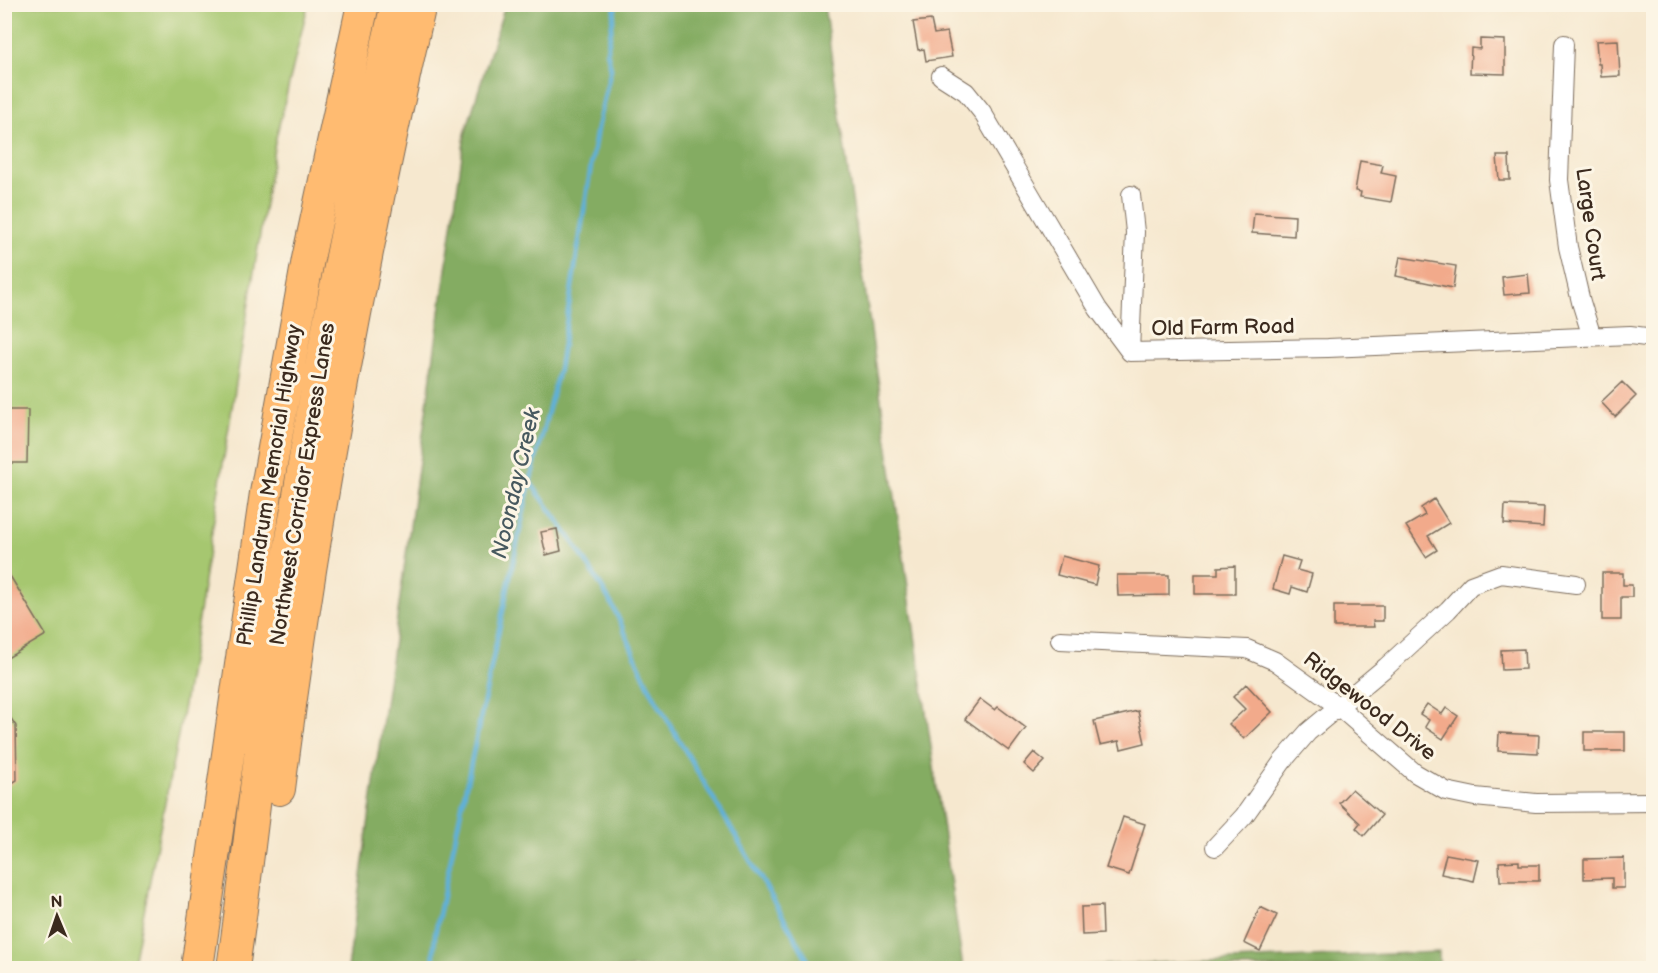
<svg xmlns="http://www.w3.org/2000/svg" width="1658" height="973" viewBox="0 0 1658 973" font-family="'Balsamiq Sans',sans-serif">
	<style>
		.green { fill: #a6c76f; stroke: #707846; stroke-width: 1.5 }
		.forest { fill: #84ac62; stroke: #606b40; stroke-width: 1.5 }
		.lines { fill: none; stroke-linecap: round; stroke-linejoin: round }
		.stream { stroke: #5eb0d9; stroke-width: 4.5 }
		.building { fill: #f2aa8b }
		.street-casing { stroke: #7c6c5c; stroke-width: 20 }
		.highway-casing { stroke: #7c6c5c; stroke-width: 34 }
		.street { stroke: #fff; stroke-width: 18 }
		.highway { stroke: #ffbb71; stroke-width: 32 }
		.labels { text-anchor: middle; stroke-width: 6; stroke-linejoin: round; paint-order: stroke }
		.street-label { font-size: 21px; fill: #3b2a1e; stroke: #fcf5e5 }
		.water-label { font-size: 22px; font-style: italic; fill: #47595f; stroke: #fcf5e5 }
	</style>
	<rect width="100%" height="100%" fill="#fcf5e5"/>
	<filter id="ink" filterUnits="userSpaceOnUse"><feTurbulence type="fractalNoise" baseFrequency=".0167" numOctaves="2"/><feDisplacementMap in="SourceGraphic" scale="12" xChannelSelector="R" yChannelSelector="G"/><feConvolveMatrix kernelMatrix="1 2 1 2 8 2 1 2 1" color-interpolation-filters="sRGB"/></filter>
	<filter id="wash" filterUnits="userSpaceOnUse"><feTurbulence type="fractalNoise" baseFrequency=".008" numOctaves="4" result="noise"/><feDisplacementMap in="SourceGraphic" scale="24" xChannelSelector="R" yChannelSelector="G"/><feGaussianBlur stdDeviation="1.35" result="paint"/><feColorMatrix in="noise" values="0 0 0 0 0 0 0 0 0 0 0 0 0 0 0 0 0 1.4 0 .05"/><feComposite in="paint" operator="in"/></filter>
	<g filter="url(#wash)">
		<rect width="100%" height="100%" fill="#f6e8cf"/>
		<path class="green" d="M10,5H308L275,142L184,705L133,968H5L4,108L10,107Z"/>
		<path class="forest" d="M505,5H824L963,968H348L465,134Z
			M1439,952V968H1022Z"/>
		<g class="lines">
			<path class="stream" d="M530,482C559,521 587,561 611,603C627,634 638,667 655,698C706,789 762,877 812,968
				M433,968L435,934L530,482L559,369L597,128L611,69L607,51L616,4"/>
		</g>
		<g id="blocks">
			<path class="building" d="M931,20L934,34L947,32L952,57L926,61L924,49L918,50L913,22Z
				M1480,39L1505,40V74L1470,73L1471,48L1480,49Z
				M1618,40L1620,76L1601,77L1600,64H1598L1596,41Z
				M1497,156H1509L1510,180H1499Z
				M1360,161L1383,165L1381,173L1396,176L1391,202L1360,197L1361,192L1355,191Z
				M1254,213L1295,216L1294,236L1252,233Z
				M1400,257L1456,266L1453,288L1396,276Z
				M1528,274L1530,293L1504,295L1502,277Z
				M1622,382L1636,396L1615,417L1601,402Z
				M4,410H28L27,463H4Z
				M1434,499L1449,523L1428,536L1437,550L1426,557L1406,526L1425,515L1421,508Z
				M1505,505L1544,507L1543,527L1504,524Z
				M557,529L561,551L546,555L541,532Z
				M1062,556L1099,566L1095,585L1057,575Z
				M1282,556L1300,561L1297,570L1312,574L1307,592L1292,587L1290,594L1273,589Z
				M4,566L46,635L4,660Z
				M1235,566V594H1195V574H1218V567Z
				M1602,573H1623V585H1632V597H1621V620H1602Z
				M1117,575H1169V595L1118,596Z
				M1334,606H1383V621H1373L1374,627H1334Z
				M1524,649L1525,669L1502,670L1501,650Z
				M1246,684L1272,712L1244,739L1229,724L1245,709L1233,697Z
				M980,699L995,710L998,707L1026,728L1009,751L965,719Z
				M1427,704L1442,714L1446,708L1458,716L1443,739L1425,727L1429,720L1420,714Z
				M4,708L16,726L17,780L4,788Z
				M1138,711L1145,743L1121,749L1119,741L1100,745L1094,721Z
				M1584,732H1625V751H1584Z
				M1499,733L1539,735L1538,753L1498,751Z
				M1034,752L1045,761L1034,773L1024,764Z
				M1352,789L1382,815L1364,836L1356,828L1360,823L1339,803Z
				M1123,817L1145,824L1129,875L1106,868Z
				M1446,854L1479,860L1474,881L1441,874Z
				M1624,858V888H1612V878L1584,879V859Z
				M1519,861V865H1539V881H1500L1499,862Z
				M1102,906L1103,934L1082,935L1081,907Z
				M1260,907L1277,915L1260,951L1244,943Z"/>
		</g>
	</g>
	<g filter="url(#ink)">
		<use href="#blocks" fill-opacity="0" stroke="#7c6c5c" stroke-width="1.5"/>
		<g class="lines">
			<g class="street-casing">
				<path id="street" d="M1564,44L1559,180L1568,247L1581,302L1592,337
					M941,76L966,92L982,112L1098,309L1130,352L1328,348L1630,335L1654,338
					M1130,352L1135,232L1131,195
					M1060,640L1247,649L1275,661L1339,707L1415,773L1446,791L1475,797L1536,803L1654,802
					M1215,847L1244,816L1282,762L1308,732L1386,667L1448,610L1471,585L1501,574L1576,584"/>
			</g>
			<g class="highway-casing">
				<path id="highway" d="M279,789C312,525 361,263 420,4
					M197,968L266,493L308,259L363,4
					M233,968C248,865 258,760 274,656C306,437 345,220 397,4"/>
			</g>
			<use href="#street" class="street"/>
			<use href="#highway" class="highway"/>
		</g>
	</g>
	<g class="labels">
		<g class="street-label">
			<text transform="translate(1591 224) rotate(82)" y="7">Large Court</text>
			<text transform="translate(1223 327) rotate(-1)" y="7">Old Farm Road</text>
			<text transform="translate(302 484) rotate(-81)" y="7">Northwest Corridor Express Lanes</text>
			<text transform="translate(269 485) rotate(-81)" y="7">Phillip Landrum Memorial Highway</text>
			<text transform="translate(1370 706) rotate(38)" y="7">Ridgewood Drive</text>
		</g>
		<g class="water-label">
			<text transform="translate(515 483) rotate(-77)" y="8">Noonday Creek</text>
		</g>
	</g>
	<rect width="1658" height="973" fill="none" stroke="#fcf5e5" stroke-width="24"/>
	<g transform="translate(57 916) rotate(358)" stroke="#fcf5e5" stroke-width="4.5" paint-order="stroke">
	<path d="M0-4.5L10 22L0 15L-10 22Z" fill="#3b2a1e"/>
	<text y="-9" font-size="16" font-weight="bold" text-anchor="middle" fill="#3b2a1e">N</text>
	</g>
</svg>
